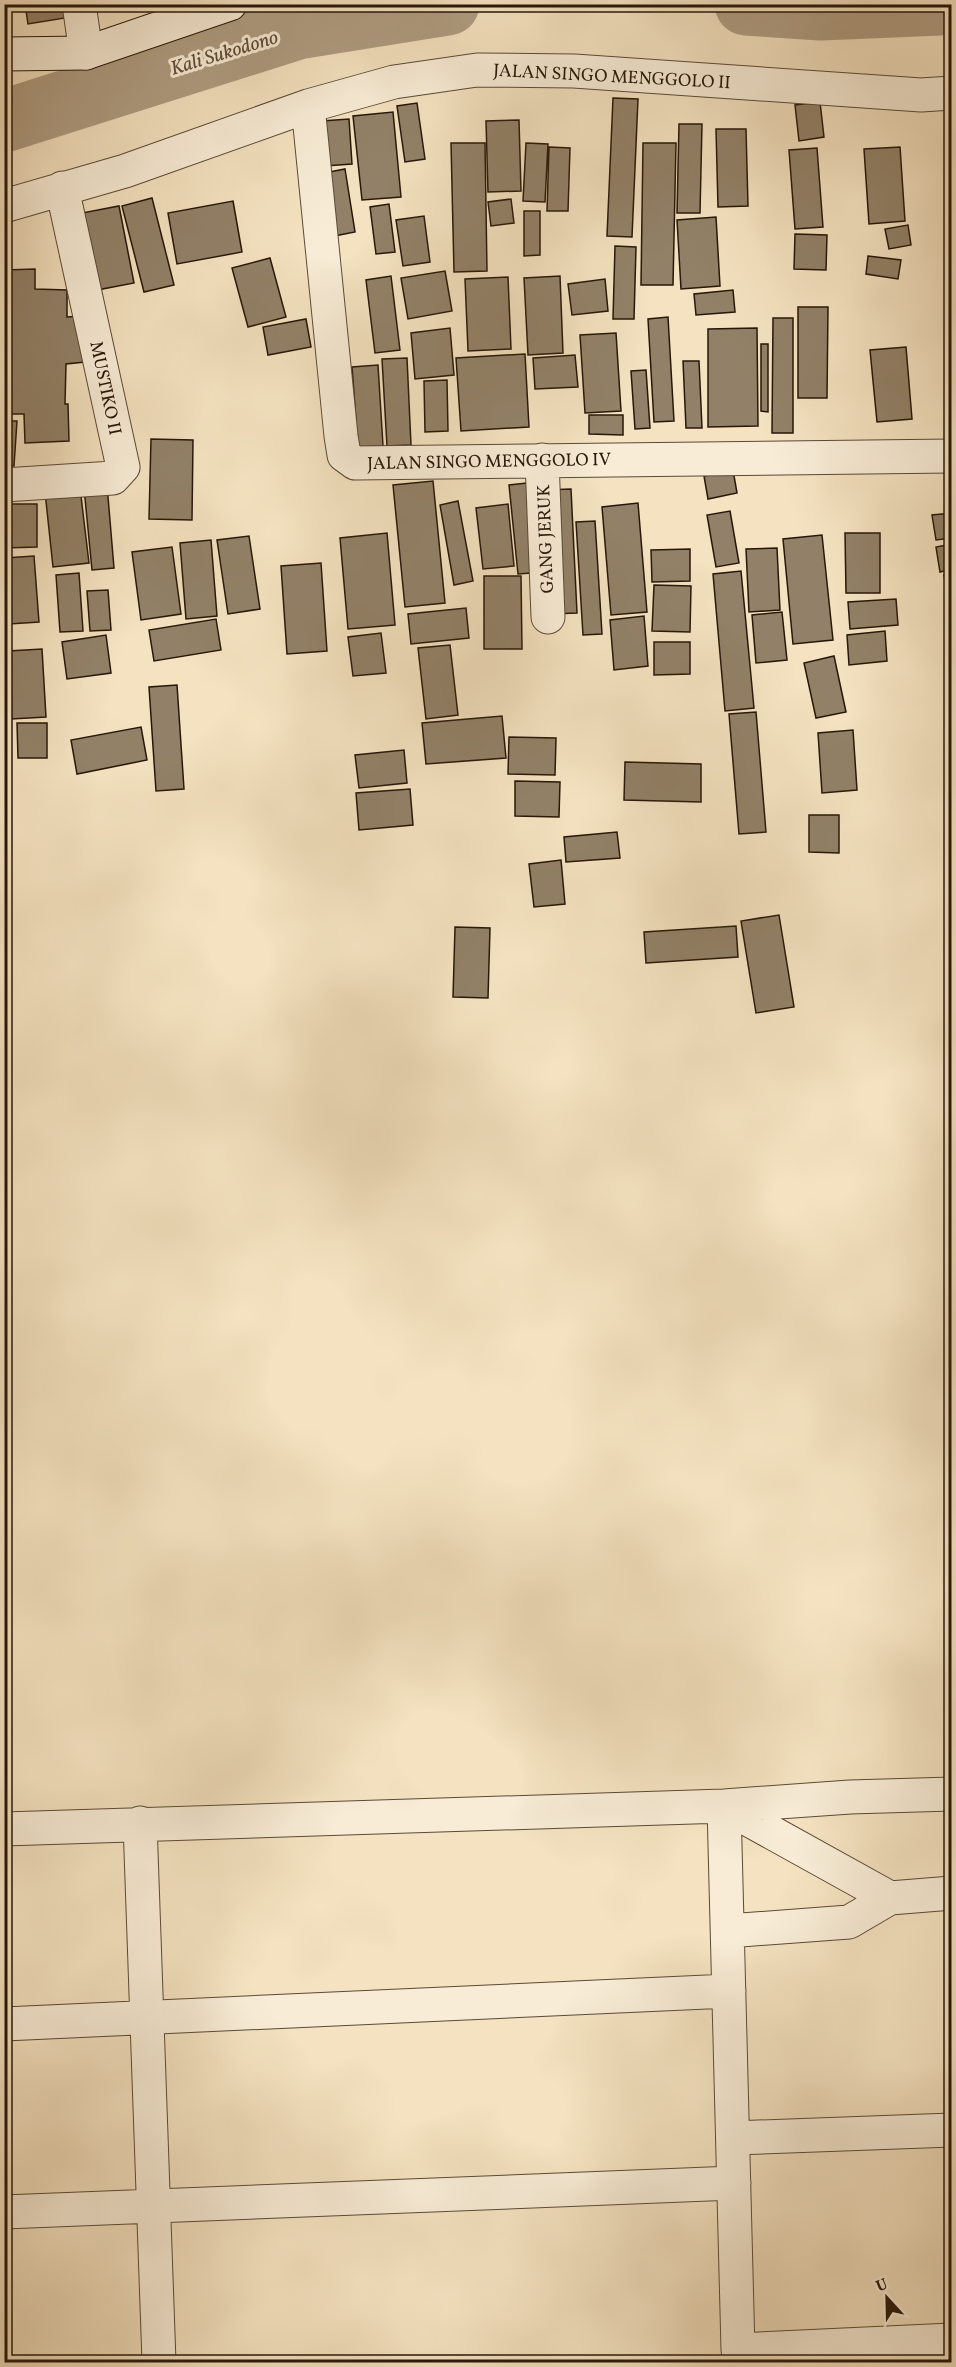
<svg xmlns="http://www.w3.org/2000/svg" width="956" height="2367" viewBox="0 0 956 2367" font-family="Vollkorn,serif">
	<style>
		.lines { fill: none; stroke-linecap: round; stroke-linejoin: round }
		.river { stroke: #af9d82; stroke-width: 63 }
		.building { fill: #928168; stroke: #281709; stroke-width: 1.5 }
		.minor-casing { stroke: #5b4a37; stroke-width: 35 }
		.secondary-casing { stroke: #281709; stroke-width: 35 }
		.minor { stroke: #f8ecd6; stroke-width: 33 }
		.secondary { stroke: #f8ecd6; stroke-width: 33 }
		.labels { text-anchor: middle; stroke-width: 6; stroke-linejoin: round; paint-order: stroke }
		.street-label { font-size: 18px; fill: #281709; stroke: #f8ecd6 }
		.water-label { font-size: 20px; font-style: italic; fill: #5e4d39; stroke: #f8ecd6 }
	</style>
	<rect width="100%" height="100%" fill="#f4e2c0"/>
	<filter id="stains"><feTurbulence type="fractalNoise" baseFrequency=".00333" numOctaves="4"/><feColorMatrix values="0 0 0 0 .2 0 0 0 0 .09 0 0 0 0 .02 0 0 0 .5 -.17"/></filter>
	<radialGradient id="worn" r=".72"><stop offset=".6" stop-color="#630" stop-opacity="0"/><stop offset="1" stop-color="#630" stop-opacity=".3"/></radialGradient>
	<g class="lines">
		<path class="river" d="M746,4L821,9L940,4
			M4,121L298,28L448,4"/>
	</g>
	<path class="building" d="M25,4H63L65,18L28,24Z
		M613,98L638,99L632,237L607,236Z
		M820,102L824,137L799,141L795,105Z
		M417,103L425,159L405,162L397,106Z
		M393,112L401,197L362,200L353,116Z
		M349,119L352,164L325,166L322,121Z
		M519,120L521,191L488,192L486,121Z
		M679,124H702L700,213H677Z
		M716,129H746L748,206L718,207Z
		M451,143H485L487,271L454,272Z
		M526,143L548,144L545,202L523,201Z
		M643,143H676L673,285H641Z
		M549,147L570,148L568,211H547Z
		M900,147L905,221L869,224L864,149Z
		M817,148L823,227L795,229L789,150Z
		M345,169L355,232L334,236L324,173Z
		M152,198L174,285L144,292L122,206Z
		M511,199L514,223L491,226L488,202Z
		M233,201L242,252L177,264L168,213Z
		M389,204L395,252L376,254L370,207Z
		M119,206L134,283L97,290L82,213Z
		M524,211H540V255L524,256Z
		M424,216L430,262L403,266L396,220Z
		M716,217L720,286L681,289L677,220Z
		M908,225L911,245L889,249L885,229Z
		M795,234L827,235L826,270L794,269Z
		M615,246L636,247L634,319H613Z
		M868,256L901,260L898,279L866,274Z
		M270,258L286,317L248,327L232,268Z
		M35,269V289L67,290V317L82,316L85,362L66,364L65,404H68L69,441L25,443L24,414H4V270Z
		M445,271L452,311L408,319L401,278Z
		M391,276L400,350L375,353L366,280Z
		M560,276L563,353L528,355L524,278Z
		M508,277L511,349L468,351L465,279Z
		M605,279L608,311L572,315L568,284Z
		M733,290L735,312L696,315L694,294Z
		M798,307H828L827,398H798Z
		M668,317L674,421L654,422L648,319Z
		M773,318H793V433H772Z
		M306,319L311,347L268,355L263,327Z
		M450,328L454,375L415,379L411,333Z
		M757,328L758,426L708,427V329Z
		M616,333L621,411L585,413L580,335Z
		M761,344H768V412L761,411Z
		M906,347L912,419L877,422L870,350Z
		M525,354L529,427L461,431L456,358Z
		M575,355L578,387L535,389L533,358Z
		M407,358L411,445L387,446L382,359Z
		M683,361H699L702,428H686Z
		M378,365L383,446L358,447L352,367Z
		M646,370L650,428L635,429L631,371Z
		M447,380L448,431L425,432L424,381Z
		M589,415H623V435L589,434Z
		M4,421H17L14,466L4,465Z
		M151,439L193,440L192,520L149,519Z
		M733,470L737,493L708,499L704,476Z
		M433,481L445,603L405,607L393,485Z
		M536,482L545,572L518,574L509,485Z
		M107,485L114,568L92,570L84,488Z
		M80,488L89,563L53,567L45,492Z
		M571,489L577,613L550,614L544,490Z
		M458,501L473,581L454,585L440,505Z
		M638,503L647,612L611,615L602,507Z
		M4,504H37V547L4,548Z
		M508,504L514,566L483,569L476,508Z
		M730,511L739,563L716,567L707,515Z
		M952,513V538L936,540L932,515Z
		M595,521L602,634L583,635L576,522Z
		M387,533L395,625L348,629L340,538Z
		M845,533H880V593H846Z
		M822,535L833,640L793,644L783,539Z
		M249,536L260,609L228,614L217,540Z
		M211,540L217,616L186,619L180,543Z
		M952,544V569L940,572L936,547Z
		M172,547L181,614L141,620L132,552Z
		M777,548L780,610L749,612L746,549Z
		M690,549V581L652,582L651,550Z
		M34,556L39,622L9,624L5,558Z
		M321,563L327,651L287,654L281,566Z
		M741,571L754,708L725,711L713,574Z
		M79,573L83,631L60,632L56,575Z
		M952,574V595L947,596L944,575Z
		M484,576H521L522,649H484Z
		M654,585L691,586L690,632L652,631Z
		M108,590L111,630L90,631L87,591Z
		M952,596V618L948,597Z
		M896,599L898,625L850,629L848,602Z
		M466,608L469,638L411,644L408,614Z
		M782,612L787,660L756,663L752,615Z
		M644,616L648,666L614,670L610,620Z
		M216,619L221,650L154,661L149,630Z
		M952,627V650H950L946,628Z
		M885,631L887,661L849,665L847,635Z
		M381,633L386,673L353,676L348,637Z
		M106,635L111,673L67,679L62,642Z
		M654,642H690V674L654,675Z
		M450,645L458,715L426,719L418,648Z
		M42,649L46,717L11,719L8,651Z
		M834,656L846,712L816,718L804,663Z
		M177,685L184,789L156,791L149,687Z
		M756,712L766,832L739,834L729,714Z
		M502,716L506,758L426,764L422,723Z
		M17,723H47V758H18Z
		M141,727L147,760L77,774L71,740Z
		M853,730L857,790L822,793L818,733Z
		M509,737L556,738L555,775L508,774Z
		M404,750L407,783L359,788L355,755Z
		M625,762L701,764V802L624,800Z
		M515,781L560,782L559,817L515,816Z
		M410,789L413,825L359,830L356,793Z
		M809,815H839V853L809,852Z
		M617,832L620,858L566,862L564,837Z
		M561,860L565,904L534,907L529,864Z
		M779,915L794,1007L756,1013L741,921Z
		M736,926L738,957L646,963L644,932Z
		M455,927L490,928L488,998L453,997Z"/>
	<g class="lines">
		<g class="minor-casing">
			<path id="minor" d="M79,4L86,53
				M308,106L341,436L344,455L355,463L952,456
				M4,206L125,171L308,106L394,82L477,70L574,71L921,95L952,93
				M542,460L548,617
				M4,485L113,478L123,467L62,188
				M724,1806L738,2350L952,2340
				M724,1806L890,1898L952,1893
				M140,1823L159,2362
				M4,1829L724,1806L850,1797L952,1794
				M728,1931L849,1922L890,1898
				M4,2024L729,1991
				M733,2138L952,2130
				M4,2212L734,2183"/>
		</g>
		<g class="secondary-casing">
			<path id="secondary" d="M4,54L86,53L230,4"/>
		</g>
		<use href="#minor" class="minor"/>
		<use href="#secondary" class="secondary"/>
	</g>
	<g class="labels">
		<g class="street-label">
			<text transform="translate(612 76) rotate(3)" y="6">JALAN SINGO MENGGOLO II</text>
			<text transform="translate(106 388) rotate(78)" y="6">MUSTIKO II</text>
			<text transform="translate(489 461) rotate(-1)" y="6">JALAN SINGO MENGGOLO IV</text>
			<text transform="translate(545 539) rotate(-92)" y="6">GANG JERUK</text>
		</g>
		<g class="water-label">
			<text transform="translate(224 52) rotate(-17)" y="7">Kali Sukodono</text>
		</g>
	</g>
	<rect width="956" height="2367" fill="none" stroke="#f4e2c0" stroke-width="24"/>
	<rect x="6" y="6" width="944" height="2355" fill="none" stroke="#281709" stroke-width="3"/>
	<rect x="12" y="12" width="932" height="2343" fill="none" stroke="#281709" stroke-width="1.5"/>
	<g transform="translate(887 2298) rotate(338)" stroke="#f8ecd6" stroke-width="4.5" paint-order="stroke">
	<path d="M0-4.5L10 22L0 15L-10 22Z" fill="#281709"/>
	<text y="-9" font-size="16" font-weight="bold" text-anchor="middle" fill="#281709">U</text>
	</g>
	<rect width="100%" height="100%" filter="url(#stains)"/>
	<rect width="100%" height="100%" fill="url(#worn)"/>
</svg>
